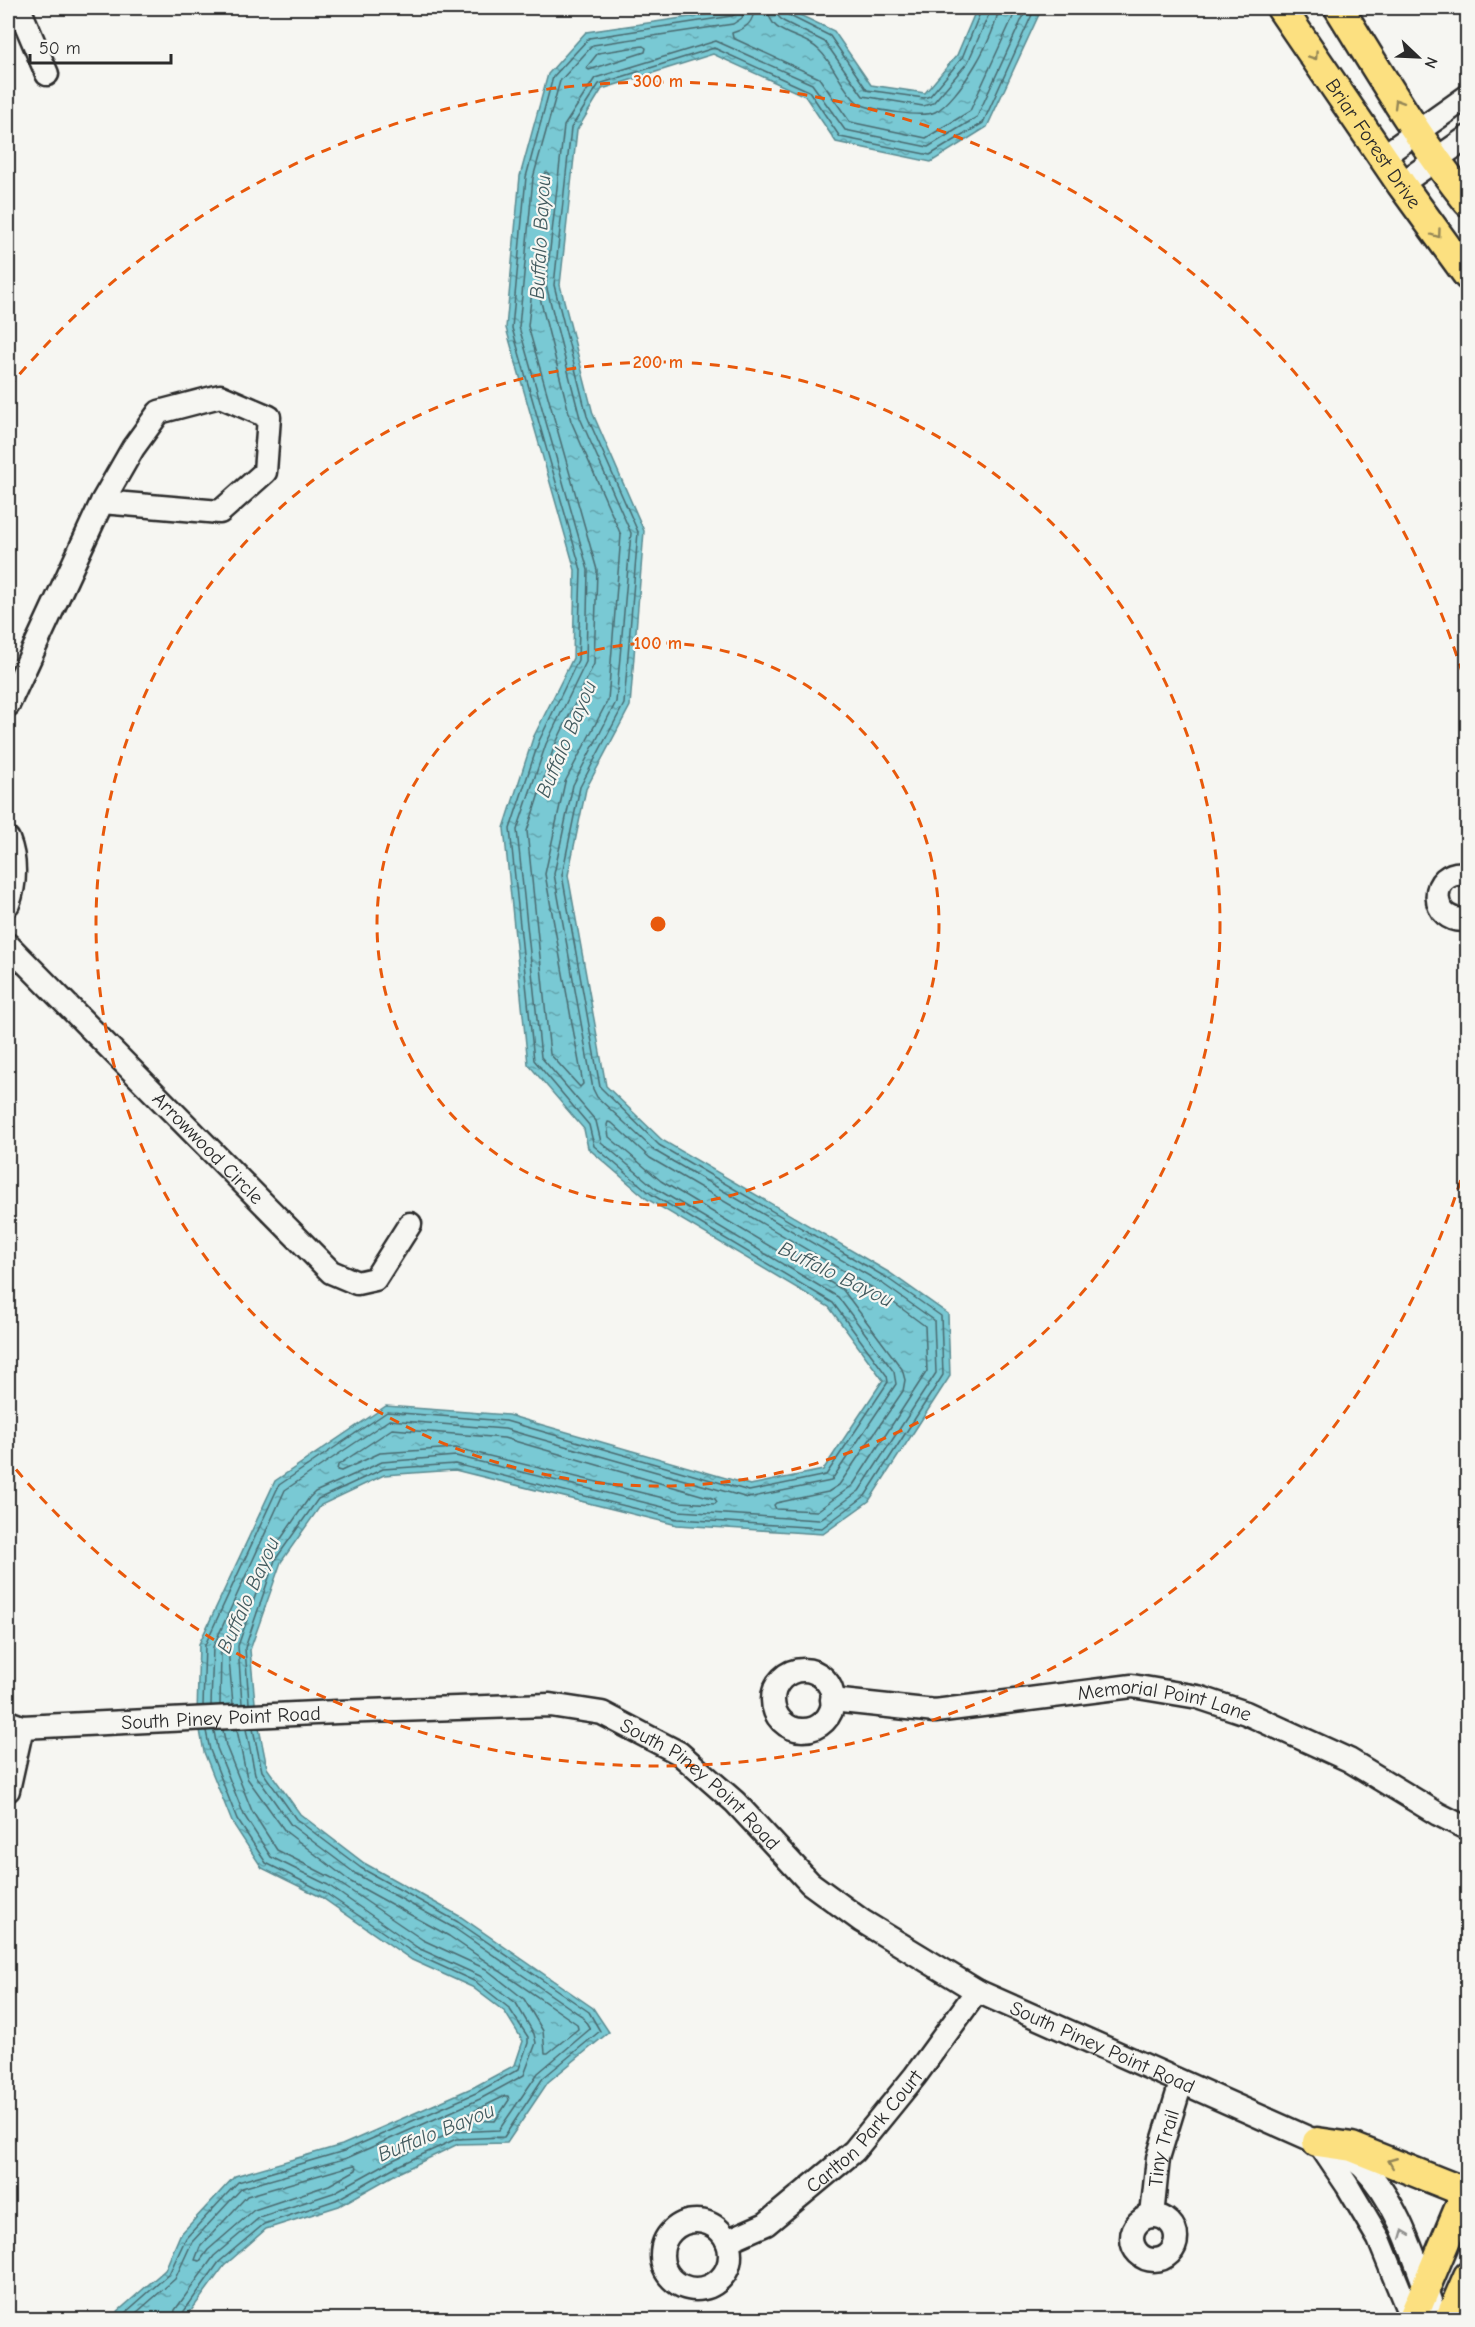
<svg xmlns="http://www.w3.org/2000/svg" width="1475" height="2327" viewBox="0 0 1475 2327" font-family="'Comic Neue',sans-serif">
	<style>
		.water { fill: url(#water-ripples); stroke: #5a8a90; stroke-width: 1.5 }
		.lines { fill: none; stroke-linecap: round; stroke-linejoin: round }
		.shore { stroke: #4a6a6f; stroke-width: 1.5 }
		.minor-casing { stroke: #2b2b2b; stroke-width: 27 }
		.major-casing { stroke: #2b2b2b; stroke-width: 33 }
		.minor { stroke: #f6f6f2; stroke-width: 22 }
		.major { stroke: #fce080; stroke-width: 28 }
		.oneway { stroke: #948656 }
		.oneway2 { stroke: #90908e }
		.ring { fill: none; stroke: #e8590c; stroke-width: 3; stroke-dasharray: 10 8 }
		.labels { text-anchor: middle; stroke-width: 4.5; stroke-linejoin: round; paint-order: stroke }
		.street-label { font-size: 20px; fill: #2b2b2b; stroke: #f6f6f2 }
		.water-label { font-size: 21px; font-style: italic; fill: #425a5e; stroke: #f6f6f2 }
		.centre { fill: #e8590c; stroke: #f6f6f2; stroke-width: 3 }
		.ring-label { font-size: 18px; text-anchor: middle; font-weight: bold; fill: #e8590c; stroke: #f6f6f2; stroke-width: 4.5; stroke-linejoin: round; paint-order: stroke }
	</style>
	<defs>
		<pattern id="water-ripples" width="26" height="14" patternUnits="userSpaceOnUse" patternTransform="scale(1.5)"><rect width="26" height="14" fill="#79c9d4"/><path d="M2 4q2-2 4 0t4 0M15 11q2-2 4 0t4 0" fill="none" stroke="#63a3ac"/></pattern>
	</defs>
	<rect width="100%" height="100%" fill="#f6f6f2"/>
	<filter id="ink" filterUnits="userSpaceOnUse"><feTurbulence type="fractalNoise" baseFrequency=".0167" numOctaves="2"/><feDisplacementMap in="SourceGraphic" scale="12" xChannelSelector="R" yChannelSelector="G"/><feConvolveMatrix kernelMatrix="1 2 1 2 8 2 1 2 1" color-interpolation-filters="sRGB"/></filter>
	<g filter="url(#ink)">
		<path class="water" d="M751,8H785L834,31L871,85L925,93L957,55L977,8H1042L987,127L931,162L836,142L805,96L713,54L602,89L577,130L560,285L593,414L644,531L630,706L586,789L568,875L606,1086L662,1140L890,1273L948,1314L950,1376L869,1501L823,1534L677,1525L455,1470L384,1475L321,1505L281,1562L250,1650L256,1713L267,1768L300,1814L364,1863L461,1917L593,2008L609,2032L548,2082L507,2143L458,2144L396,2174L339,2206L266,2229L224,2266L185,2319L108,2320L165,2270L180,2235L235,2176L342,2145L474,2087L515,2065L523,2041L505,2012L472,1987L412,1960L321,1897L262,1868L232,1822L204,1752L197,1714L199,1644L275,1481L386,1406L508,1415L750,1485L823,1470L883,1380L829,1307L647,1199L588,1148L584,1129L528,1064L504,828L533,738L573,658L575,570L506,328L520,176L548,74L586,32Z"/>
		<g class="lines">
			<path class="shore" d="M754,8C754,22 746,29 732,33L733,38L819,78L850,122L926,138L970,111L1017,8
				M768,8C769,37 803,33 819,50C835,65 841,89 858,103C870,110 923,118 935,112C958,101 998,33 998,8
				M777,8L778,16L783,21L825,42L863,96L923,106L933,103L968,62L989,14V8
				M784,8L788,15L830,36L867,90L924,98L930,96L962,58L982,8
				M643,46L646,48L645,52L589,70L586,68L598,53Z
				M547,172L549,175L544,222L541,225L538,222L542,180L544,174Z
				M535,287L538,290L571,421L621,535L608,700L565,782L545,874L583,1084L580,1087L550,1054L527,831L554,747L594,664L597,570L528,326L532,290Z
				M608,1122L612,1123L650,1158L878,1291L925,1326L927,1371L853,1485L817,1511L776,1509L774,1505L776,1503L828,1492L839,1485L903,1391L905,1380L902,1369L843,1290L661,1181L609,1137L607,1125Z
				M392,1429L504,1438L715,1499L717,1502L715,1504L680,1502L456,1448L380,1453L341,1471L337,1470L338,1465Z
				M249,1703L245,1648L275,1560L318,1499L383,1469L455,1464L678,1519L822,1528L865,1496L943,1375L941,1316L887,1278L659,1145L600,1087L562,875L580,787L624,704L638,532L587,416L554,285L571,128L599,84L714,48L809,91L840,137L930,155L983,123L1035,8
				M242,1704L238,1646L269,1556L309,1498L315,1492L382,1462L456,1456L679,1511L819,1520L859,1491L936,1373L934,1320L883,1284L655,1151L597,1097L593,1089L554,874L573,785L616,702L631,533L580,418L546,285L564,126L595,78L716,41L812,84L845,130L928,147L977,117L1027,8
				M211,1705L213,1647L285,1490L389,1420L505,1429L748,1498L831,1481L896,1384L894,1372L838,1297L655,1188L601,1142L596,1121L541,1057L517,830L546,744L586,662L588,570L519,327L533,178L560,81L593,45L733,24L742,18L745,8
				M220,1705L221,1650L225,1646L228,1649L233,1704
				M203,1706L205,1645L279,1485L387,1412L506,1421L749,1491L826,1475L888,1382L887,1376L833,1303L651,1194L594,1146L589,1125L534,1060L510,829L539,741L578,660L581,570L512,328L526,177L553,77L589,38L732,16L737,13L738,8
				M223,1730L226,1746L252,1811L277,1850L332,1878L423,1940L486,1969L524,1999L543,2031L545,2053H548L578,2029L577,2024L449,1936L351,1882L285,1831L247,1778L237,1730
				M505,2096H508L509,2100L495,2121L463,2120L464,2116Z
				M354,2165L357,2167L356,2170L329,2185L254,2210L208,2250L200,2261L195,2260L200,2247L247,2196Z
				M117,2320L169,2274L186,2238L238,2182L344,2151L476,2093L519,2069L528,2043V2037L509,2008L476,1982L415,1954L324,1892L266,1863L237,1819L210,1750L206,1731
				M128,2320L175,2279L192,2242L242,2188L347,2158L480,2099L524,2075L536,2043L534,2034L516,2003L480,1976L418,1948L328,1885L271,1857L244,1815L217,1748L214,1731
				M173,2320L175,2310L214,2256L260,2217L333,2193L389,2162L453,2132L499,2130L538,2073L590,2029L583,2017L454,1928L356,1874L291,1825L255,1774L246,1729
				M181,2320L182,2314L219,2262L264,2224L336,2200L393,2168L456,2139L504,2137L543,2078L600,2031L589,2012L458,1922L361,1868L296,1819L262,1771L253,1729"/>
			<g class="minor-casing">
				<g id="minor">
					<path d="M19,8L47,74"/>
					<path d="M1382,157L1468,96"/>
					<path d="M1401,184L1468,137"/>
					<path d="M8,705L102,502L133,448L159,412L220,396L269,417L265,472L220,512L102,502"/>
					<path d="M8,839C16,859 16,883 8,904"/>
					<path d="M1468,874C1426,867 1429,927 1468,919"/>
					<path id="s1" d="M8,945L331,1272L357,1283L375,1279L410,1224"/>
					<circle cx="803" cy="1700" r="30"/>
					<path id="s2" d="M832,1700L935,1711L1132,1686L1198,1697L1246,1713L1349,1760L1438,1814L1468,1829"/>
					<path id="s3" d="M8,1722L22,1727L337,1712L550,1705L602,1713L679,1753L735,1802L810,1883L862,1921L977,1991L1317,2142C1331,2149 1351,2156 1362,2166C1402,2206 1417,2268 1437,2320"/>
					<path d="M8,1790L22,1727"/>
					<path d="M1320,2145L1347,2185L1379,2239L1412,2320"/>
					<circle cx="1154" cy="2238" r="22"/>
					<path id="s4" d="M1152,2216L1158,2158L1181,2083"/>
					<circle cx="696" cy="2255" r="34"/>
					<path id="s5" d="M727,2241L766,2224L854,2151L915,2076L977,1991"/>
				</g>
			</g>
			<g class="major-casing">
				<g id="major">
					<path id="s6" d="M1281,8L1401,184L1468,276"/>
					<path d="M1339,8C1380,74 1419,141 1468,202"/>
					<path d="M1317,2142L1352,2147L1465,2192"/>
					<path d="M1412,2320L1468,2187"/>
					<path d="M1449,2320L1468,2276"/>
				</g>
			</g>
			<use href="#minor" class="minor"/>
			<use href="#major" class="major"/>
		</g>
		<defs><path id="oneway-chevron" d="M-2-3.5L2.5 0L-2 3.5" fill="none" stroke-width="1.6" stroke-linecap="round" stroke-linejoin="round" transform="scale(1.5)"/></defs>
		<g class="oneway">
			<use href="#oneway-chevron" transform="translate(1314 56) rotate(56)"/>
			<use href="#oneway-chevron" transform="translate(1398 103) rotate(-121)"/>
			<use href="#oneway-chevron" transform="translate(1437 234) rotate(54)"/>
			<use href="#oneway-chevron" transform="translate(1392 2162) rotate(-158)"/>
		</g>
		<use class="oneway2" href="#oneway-chevron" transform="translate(1404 2234) rotate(-112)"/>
	</g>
	<g class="ring">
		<circle cx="658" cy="924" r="281"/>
		<circle cx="658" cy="924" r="562"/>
		<path d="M1466 1163A843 843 0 0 1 8 1460M8 388A843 843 0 0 1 1466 685"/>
	</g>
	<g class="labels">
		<g class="street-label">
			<text dy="7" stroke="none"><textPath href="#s6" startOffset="164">Briar Forest Drive</textPath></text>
			<text dy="7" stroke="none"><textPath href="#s1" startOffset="285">Arrowwood Circle</textPath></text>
			<text dy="7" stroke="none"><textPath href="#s2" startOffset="336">Memorial Point Lane</textPath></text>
			<text dy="7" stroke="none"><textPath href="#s3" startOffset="214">South Piney Point Road</textPath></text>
			<text dy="7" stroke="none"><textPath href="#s3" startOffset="718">South Piney Point Road</textPath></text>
			<text dy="7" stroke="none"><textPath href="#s3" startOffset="1204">South Piney Point Road</textPath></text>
			<text dy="7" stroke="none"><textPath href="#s5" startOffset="178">Carlton Park Court</textPath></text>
			<text dy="7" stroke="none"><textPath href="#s4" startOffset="69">Tiny Trail</textPath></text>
		</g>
		<g class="water-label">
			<text transform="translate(540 237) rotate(-87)" y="7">Buffalo Bayou</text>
			<text transform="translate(566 739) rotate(-67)" y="7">Buffalo Bayou</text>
			<text transform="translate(836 1274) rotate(26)" y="7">Buffalo Bayou</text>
			<text transform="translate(248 1595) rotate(-66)" y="7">Buffalo Bayou</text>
			<text transform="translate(436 2132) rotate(-22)" y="7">Buffalo Bayou</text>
		</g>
	</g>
	<circle cx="658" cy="924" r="9" class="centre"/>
	<g class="ring-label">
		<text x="658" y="87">300 m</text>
		<text x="658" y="368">200 m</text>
		<text x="658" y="649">100 m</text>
	</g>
	<rect width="1475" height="2327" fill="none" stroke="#f6f6f2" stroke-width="30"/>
	<rect x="15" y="15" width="1445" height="2297" fill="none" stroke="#2b2b2b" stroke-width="2" filter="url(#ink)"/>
	<g transform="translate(1418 57) rotate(113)" stroke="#f6f6f2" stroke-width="4.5" paint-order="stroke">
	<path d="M0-4.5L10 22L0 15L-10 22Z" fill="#2b2b2b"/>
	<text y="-9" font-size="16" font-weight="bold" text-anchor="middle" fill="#2b2b2b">N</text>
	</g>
	<path d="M30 54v9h141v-9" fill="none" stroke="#2b2b2b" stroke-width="3"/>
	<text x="39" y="54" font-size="18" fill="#2b2b2b" stroke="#f6f6f2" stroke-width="4.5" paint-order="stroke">50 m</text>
</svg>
